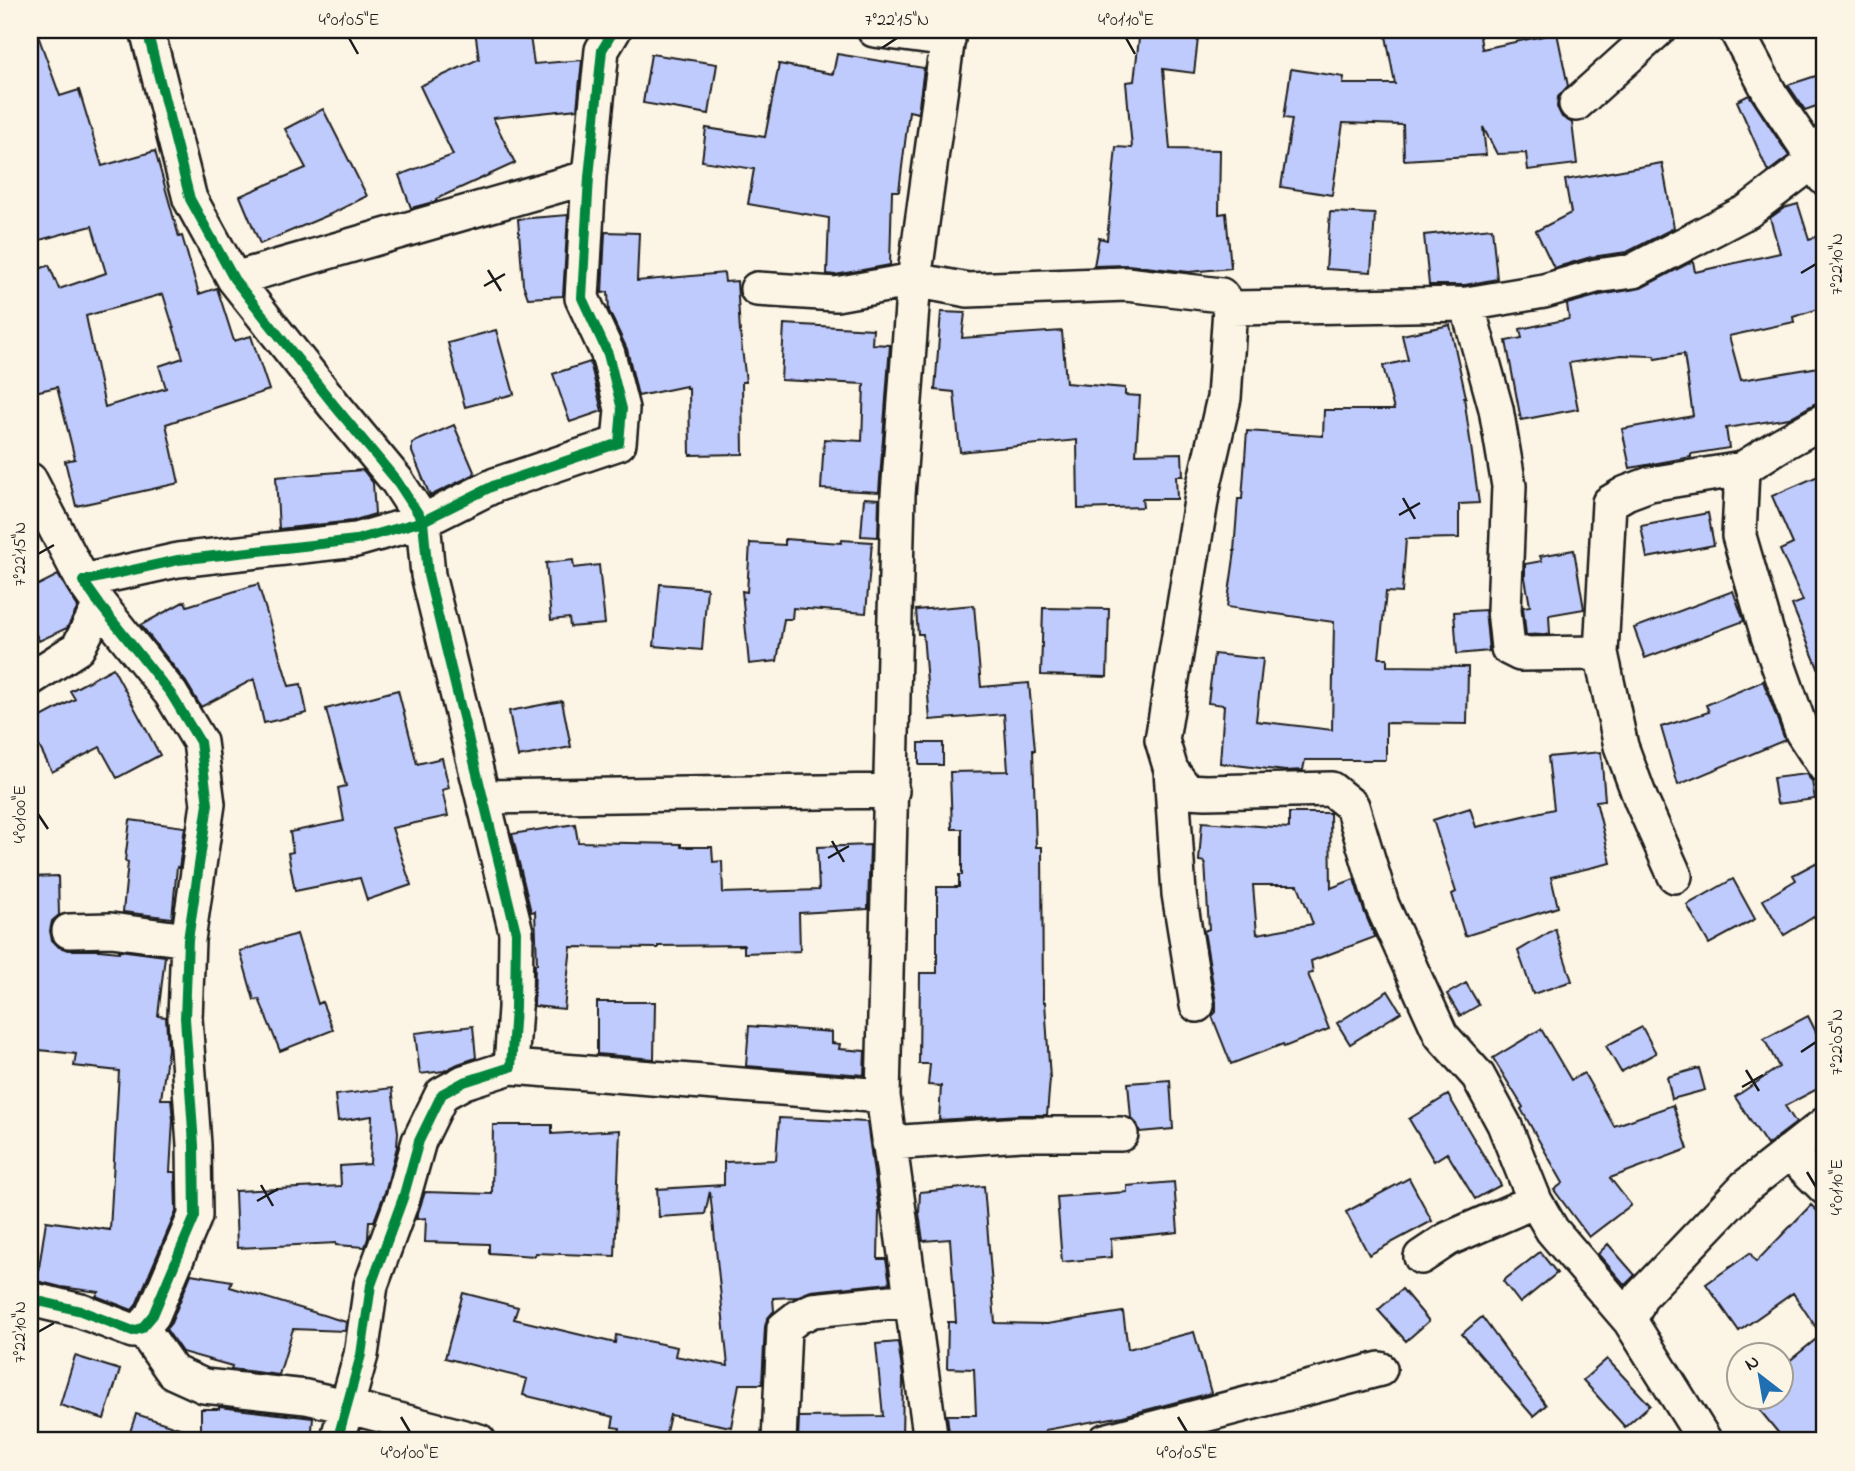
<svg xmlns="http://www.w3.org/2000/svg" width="1855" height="1471" viewBox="0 0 1855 1471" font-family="'Indie Flower',sans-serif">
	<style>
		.building { fill: #c0cbfd; stroke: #1c1c1c; stroke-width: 2; fill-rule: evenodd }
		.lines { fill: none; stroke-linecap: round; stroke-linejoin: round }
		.minor-casing { stroke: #1c1c1c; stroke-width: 38 }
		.minor { stroke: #fcf5e5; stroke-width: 33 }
		.cycleway-casing { stroke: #fcf5e5; stroke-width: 15 }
		.cycleway { stroke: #00873e; stroke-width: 10 }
		.ticks { fill: none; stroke: #1c1c1c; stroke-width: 2.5 }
		.neatline { fill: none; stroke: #1c1c1c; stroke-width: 2.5 }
		.ticks-label { font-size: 18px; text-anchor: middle; fill: #1c1c1c }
	</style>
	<rect width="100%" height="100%" fill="#fcf5e5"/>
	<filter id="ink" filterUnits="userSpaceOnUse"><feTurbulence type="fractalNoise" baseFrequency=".0143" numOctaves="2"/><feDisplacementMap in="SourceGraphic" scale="14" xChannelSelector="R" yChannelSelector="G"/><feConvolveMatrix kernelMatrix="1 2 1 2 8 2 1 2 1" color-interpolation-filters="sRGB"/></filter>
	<g filter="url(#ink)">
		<path class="building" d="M30,30H36L60,96L79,90L102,166L155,151L179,237L182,236L199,294L217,288L234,341L251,336L269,390L166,424L179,483L76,506L65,461L75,459L57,387L30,393V273L49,265L59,289L106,273L92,226L36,241L30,224ZM163,294L183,358L159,366L166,388L105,407L86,316Z
			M475,30H529L534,64L582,60L577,109L493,118L515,163L436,199L437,201L411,208L399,175L453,155L420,86L479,59Z
			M1140,30H1199L1194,73L1163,69L1170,149L1220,150L1219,214L1226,213L1231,268L1189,272L1128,265L1094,266L1099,238L1107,240L1116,147L1132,148L1126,82L1134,81Z
			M1398,30H1479L1482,49L1557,33L1568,86L1558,97L1557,107L1562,117L1572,123L1577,164L1528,170L1526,153L1497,154L1483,127L1486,155L1404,160L1403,125L1343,123L1332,195L1281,187L1292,119L1284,118L1291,69L1344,77L1343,84H1395L1386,36L1398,34Z
			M651,54L717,64L709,114L643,103Z
			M837,54L924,68L918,113L909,111L899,191H892L890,265L835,275L827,274L829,218L748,204L754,169L702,161L706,128L765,137L779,64L833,74Z
			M1825,73V103L1805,110L1788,85Z
			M1749,95L1789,156L1768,172L1737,101Z
			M323,109L367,196L331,214L260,244L240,196L306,168L285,129Z
			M1662,163L1674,228L1627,252L1591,257L1554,268L1536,231L1571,213L1565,180Z
			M1798,204L1809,239L1825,234V307L1793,317L1794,322L1729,336L1741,380L1819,367L1824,401L1816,403L1789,418L1726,428L1729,448L1691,454V457L1630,468L1622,429L1693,416L1684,354L1655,359L1654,356L1621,355L1569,363L1578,409L1521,420L1506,341L1522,338L1520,329L1569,319L1567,304L1600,295L1641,288L1693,261L1695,272L1780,253L1770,218L1784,208Z
			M1330,212L1375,214L1371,272L1326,269Z
			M568,215L563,296L528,298L523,284L518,219Z
			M1492,228L1497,279L1465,285H1429L1424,235Z
			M605,232L639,233L637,281L724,273L725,282L737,281L740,332L746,382H742L743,454L690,455L689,388L686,389V386L638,396L627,349L609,311L608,292L602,293Z
			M941,312L965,313L962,338L1062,331L1066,383L1125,388V395L1140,396L1136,454L1182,453L1183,476H1176L1177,499H1142L1143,507L1078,509L1077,440L960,452L954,392L935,390Z
			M784,324L873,329L872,344L890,345L879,492L821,489L824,439L862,441L864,384L781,380Z
			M1450,325L1466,397H1464L1479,503L1459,504V538L1406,539L1402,593L1386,592L1379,658H1387V666L1468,667L1467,724L1386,723V760H1305L1303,770L1285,771L1220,763L1224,705L1208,703L1214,654L1263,659L1256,721L1332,730L1334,622L1227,607L1235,551H1234L1238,499H1242L1247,431L1323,436L1324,410H1394L1383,366L1408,360L1402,335Z
			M496,330L514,394L465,407L448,343Z
			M590,362L602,411L570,422L553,374Z
			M454,425L475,474L430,496L412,452V443Z
			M363,470L373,483L375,514L352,521L279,529L276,477Z
			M1825,473V685L1792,605L1803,601L1780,550L1793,544L1772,496Z
			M864,498L879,499L878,537L861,536Z
			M1708,513L1714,545L1647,558L1641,526Z
			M785,539L841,543L842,540L872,542L866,613L793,608L792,619H784L777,661L749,664L742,591L747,592L750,543L785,545Z
			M1574,550L1584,609L1549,615L1550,634L1526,635L1523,607L1530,606L1525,578V564L1542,561L1540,556Z
			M573,560L574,568L599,565L605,624L570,627L569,618L551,620L546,563Z
			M58,575L78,607L67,628L39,641L30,622V589Z
			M258,584L289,686L301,684L307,713L264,723L254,679L201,707L186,682L141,625L185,601L187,606Z
			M660,584L707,588L702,650L654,646Z
			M1733,591L1744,621L1645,658L1634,628Z
			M974,605L981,687L1029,683L1035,750H1033L1036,847H1042L1043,1002H1045L1050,1079L1047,1115H1020L939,1120L941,1086L928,1085L930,1064H919L920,973H937V887H959V875H962V829H952L950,772L1008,771L1004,714L930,720L923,634H918L916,610Z
			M1043,608L1109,609L1107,677L1041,675Z
			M1485,610L1489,651L1457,654L1454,612Z
			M113,668L160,755L117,778L100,747L52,772L30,728V723L75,699L70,691Z
			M1763,681L1785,740L1678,785L1661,727L1709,712L1706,705Z
			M398,690L417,764L442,758L449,788L442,790L448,816L392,828L411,885L367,900L360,878L295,891L288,853L293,852L290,832L344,821L338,788L346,786L326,709Z
			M562,701L571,747L518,757L509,711Z
			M919,743H943V765H919Z
			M1601,752L1605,800L1596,801L1611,863L1551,877L1558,907L1465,936L1452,894L1456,892L1433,820L1470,808L1476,827L1554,809L1548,757Z
			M1806,774L1812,781L1815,799L1777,804L1773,778Z
			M1289,813H1330L1331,888L1354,879L1364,911L1375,937L1311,961L1313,973L1308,974L1329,1029L1284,1047L1283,1044L1231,1064L1212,1016L1216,1012V1002L1204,931L1209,929L1205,862L1199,861L1202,822L1289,828ZM1253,885H1298L1313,924L1257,934Z
			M130,820L185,827L179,868L177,867L172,918L123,912L128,862L125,861Z
			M575,824L578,842L681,844V847H712L713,862L722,861L723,893L819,890L817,847L870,845L868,909L799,913L800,951L744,953V945L658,946V948L571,947L564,1009L534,1006L535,964H537L535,911L531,912L512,834Z
			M1825,858V910L1784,935L1763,900L1796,880L1793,875Z
			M58,876L59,915L52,921L50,931L52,940L59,947L69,950H99L119,952V950L165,956L158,1016L166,1017L168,1049L161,1099H171L173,1120L170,1172H175L176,1212L136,1305L132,1310L96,1296L99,1292L61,1287L37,1281L46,1221L110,1230L119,1071L74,1066L76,1054L30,1049V877Z
			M1733,879L1755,919L1709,944L1687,905Z
			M1555,929L1572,981L1533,994L1518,951Z
			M297,934L318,1004L322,1002L333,1030L280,1051L259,999L254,1000L240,951Z
			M1466,983L1479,1005L1460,1016L1447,994Z
			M1388,991L1401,1012L1350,1044L1337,1023Z
			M597,1002H655L654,1059L597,1054Z
			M1808,1016L1825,1050V1085L1785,1106L1796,1123L1767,1145L1735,1097L1779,1067L1764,1039Z
			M473,1026L476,1058L458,1064L444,1071L420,1074L415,1033Z
			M749,1026L832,1032V1043L840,1044L839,1049L865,1051L864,1075L746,1066Z
			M1642,1027L1656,1053L1621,1072L1606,1046Z
			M1541,1029L1571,1080L1584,1073L1614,1126L1673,1105L1688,1149L1610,1178L1631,1205L1589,1237L1554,1190L1563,1183L1521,1109L1523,1107L1493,1058Z
			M1699,1068L1705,1090L1672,1099L1667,1077Z
			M1170,1080L1173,1129L1140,1132L1137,1124L1131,1118L1128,1083Z
			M392,1088L398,1132L397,1147L385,1192L374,1221H369L368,1238L365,1247L336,1245V1243L237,1248L235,1191L341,1186L340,1166L370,1164L372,1116L338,1121L335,1095Z
			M1448,1095L1501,1185L1475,1199L1447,1153L1434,1161L1409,1119Z
			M779,1118L867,1122L879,1210L878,1259H886L890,1283L811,1291L796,1297L773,1298L774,1311L767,1319L765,1327L762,1384H739L731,1427L670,1415L664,1441H617L620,1428L612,1427L614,1417L523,1395L527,1379L445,1358L463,1293L518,1307L514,1319L615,1343L616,1335L677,1347L675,1356L728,1366L710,1191L705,1214L659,1217L657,1189L724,1185V1162L776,1160Z
			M493,1125H552V1134L620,1130L615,1256L535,1253V1256L489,1253V1244L425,1242L426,1218L416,1219L425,1192L492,1194Z
			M1409,1178L1432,1221L1369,1255L1346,1212Z
			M1174,1182L1178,1232L1111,1239L1112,1257L1062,1262L1057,1197L1127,1192V1186Z
			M984,1186L995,1323L1047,1324L1123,1312L1128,1349L1194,1332L1211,1393L1123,1416L1045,1430V1437L981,1441H950L947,1415H976L974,1369L947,1368L948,1322H956L950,1239L923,1241L919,1213L920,1192Z
			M1811,1205L1825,1218V1441H1785L1749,1397H1782V1367L1821,1335L1793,1293L1739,1331L1706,1284L1750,1253L1756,1262Z
			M1608,1244L1635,1275L1625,1285L1598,1254Z
			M1540,1252L1557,1273L1520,1303L1503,1281Z
			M191,1274L232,1281L230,1287L346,1322L345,1331L293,1329L279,1375L231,1369L232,1366L182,1352L166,1329L171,1323Z
			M1402,1289L1429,1321L1406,1341L1378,1310Z
			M1482,1317L1546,1405L1533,1416L1462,1334Z
			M898,1342L903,1377L902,1441H798L799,1417L883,1416L876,1344Z
			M75,1356L120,1370L104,1419L60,1405Z
			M1607,1359L1650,1405L1625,1427L1583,1380Z
			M219,1407L313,1418L311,1441H127L136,1414L201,1435V1409H219Z"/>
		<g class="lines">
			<g class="minor-casing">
				<path id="minor" d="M874,30L948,40
					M1736,30L1771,95L1815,160L1824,178
					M1576,104L1658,30
					M234,279L589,177
					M757,289L836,294L914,280L968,290L1126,284L1221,295L1230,308L1467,304L1544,291L1596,276L1633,271L1748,211L1815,160L1825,143
					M1467,304L1496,409L1509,486L1504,610L1508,648L1520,654L1601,653
					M1825,420L1780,445L1742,469L1739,536L1768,636L1802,732L1825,767
					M30,480L83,581
					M30,679L78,648L100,605
					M1171,770L1187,791L1206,792L1331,789L1352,806L1382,905L1441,1035L1478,1076L1504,1124L1535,1201L1552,1230L1630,1321
					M483,797L892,791
					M1675,876L1641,800L1621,746L1601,653L1609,503L1626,493L1650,484L1742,469
					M69,931L111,930L188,940
					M1197,1005L1179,894L1171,770L1162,740L1203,489L1224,398L1230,308
					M511,1067L883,1096
					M889,1143L1021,1134H1121
					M1789,1152L1825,1188
					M1421,1257L1448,1239L1535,1201
					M30,1299L81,1311L133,1331L142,1328L153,1315L195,1216L194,1145L185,1018L188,940L208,804L200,742L171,694L100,605L83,581L178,560L356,540L423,521L397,481L334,405L234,279L190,199L147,30
					M142,1328L173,1372L204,1386L306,1397L346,1406L479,1441
					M337,1441L361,1355L371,1285L403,1198L419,1141L442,1094L464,1082L511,1067L515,1008L516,932L428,575L423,521L495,485L619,443L622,409L608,354L582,298L589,177L602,50L614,30
					M779,1441L784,1328L798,1317L813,1310L911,1300
					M931,1441L883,1096L898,495L914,280L949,30
					M1105,1441L1380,1369
					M1705,1441L1630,1321L1641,1296L1745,1187L1825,1124"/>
			</g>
			<use href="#minor" class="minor"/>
			<g class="cycleway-casing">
				<path id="cycleway" d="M30,1299L81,1311L133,1331L142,1328L153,1315L195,1216L194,1145L185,1018L188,940L208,804L200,742L171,694L100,605L83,581L178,560L356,540L423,521L397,481L334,405L234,279L190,199L147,30
					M337,1441L361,1355L371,1285L403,1198L419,1141L442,1094L464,1082L511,1067L515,1008L516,932L428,575L423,521L495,485L619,443L622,409L608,354L582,298L589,177L602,50L614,30"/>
			</g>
			<use href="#cycleway" class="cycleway"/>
		</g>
	</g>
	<path class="ticks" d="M349,38L358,54M1126,38L1135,54M882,48L897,38M488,270L501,291M1801,273L1816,264M484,286L505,274M1403,498L1415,519M1399,515L1420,503M38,554L54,545M38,814L48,829M832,841L844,862M828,858L849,846M1801,1052L1816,1042M1746,1070L1759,1091M1742,1087L1763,1075M1807,1172L1816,1187M261,1185L273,1206M257,1201L278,1189M38,1332L54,1323M401,1417L410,1432M1178,1417L1187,1432"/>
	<rect width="1855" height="1471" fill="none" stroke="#fcf5e5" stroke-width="77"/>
	<g transform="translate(1760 1376) rotate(329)"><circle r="33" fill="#fcf5e5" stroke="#a29e95" stroke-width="2"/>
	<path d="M0-5L12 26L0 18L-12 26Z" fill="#1f6fb2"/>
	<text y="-10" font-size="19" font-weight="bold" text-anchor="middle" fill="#1c1c1c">N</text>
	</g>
	<rect x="38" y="38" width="1778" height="1394" class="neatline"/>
	<g class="ticks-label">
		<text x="349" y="25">4°01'05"E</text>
		<text x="897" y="25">7°22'15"N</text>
		<text x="1126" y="25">4°01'10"E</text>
		<text transform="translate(1836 264) rotate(-90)" y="6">7°22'10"N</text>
		<text transform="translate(19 554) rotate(-90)" y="6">7°22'15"N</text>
		<text transform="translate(19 814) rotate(-90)" y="6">4°01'00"E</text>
		<text transform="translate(1836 1042) rotate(-90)" y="6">7°22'05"N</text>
		<text transform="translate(1836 1187) rotate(-90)" y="6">4°01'10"E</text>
		<text transform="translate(19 1332) rotate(-90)" y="6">7°22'10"N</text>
		<text x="410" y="1458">4°01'00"E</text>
		<text x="1187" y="1458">4°01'05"E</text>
	</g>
</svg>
